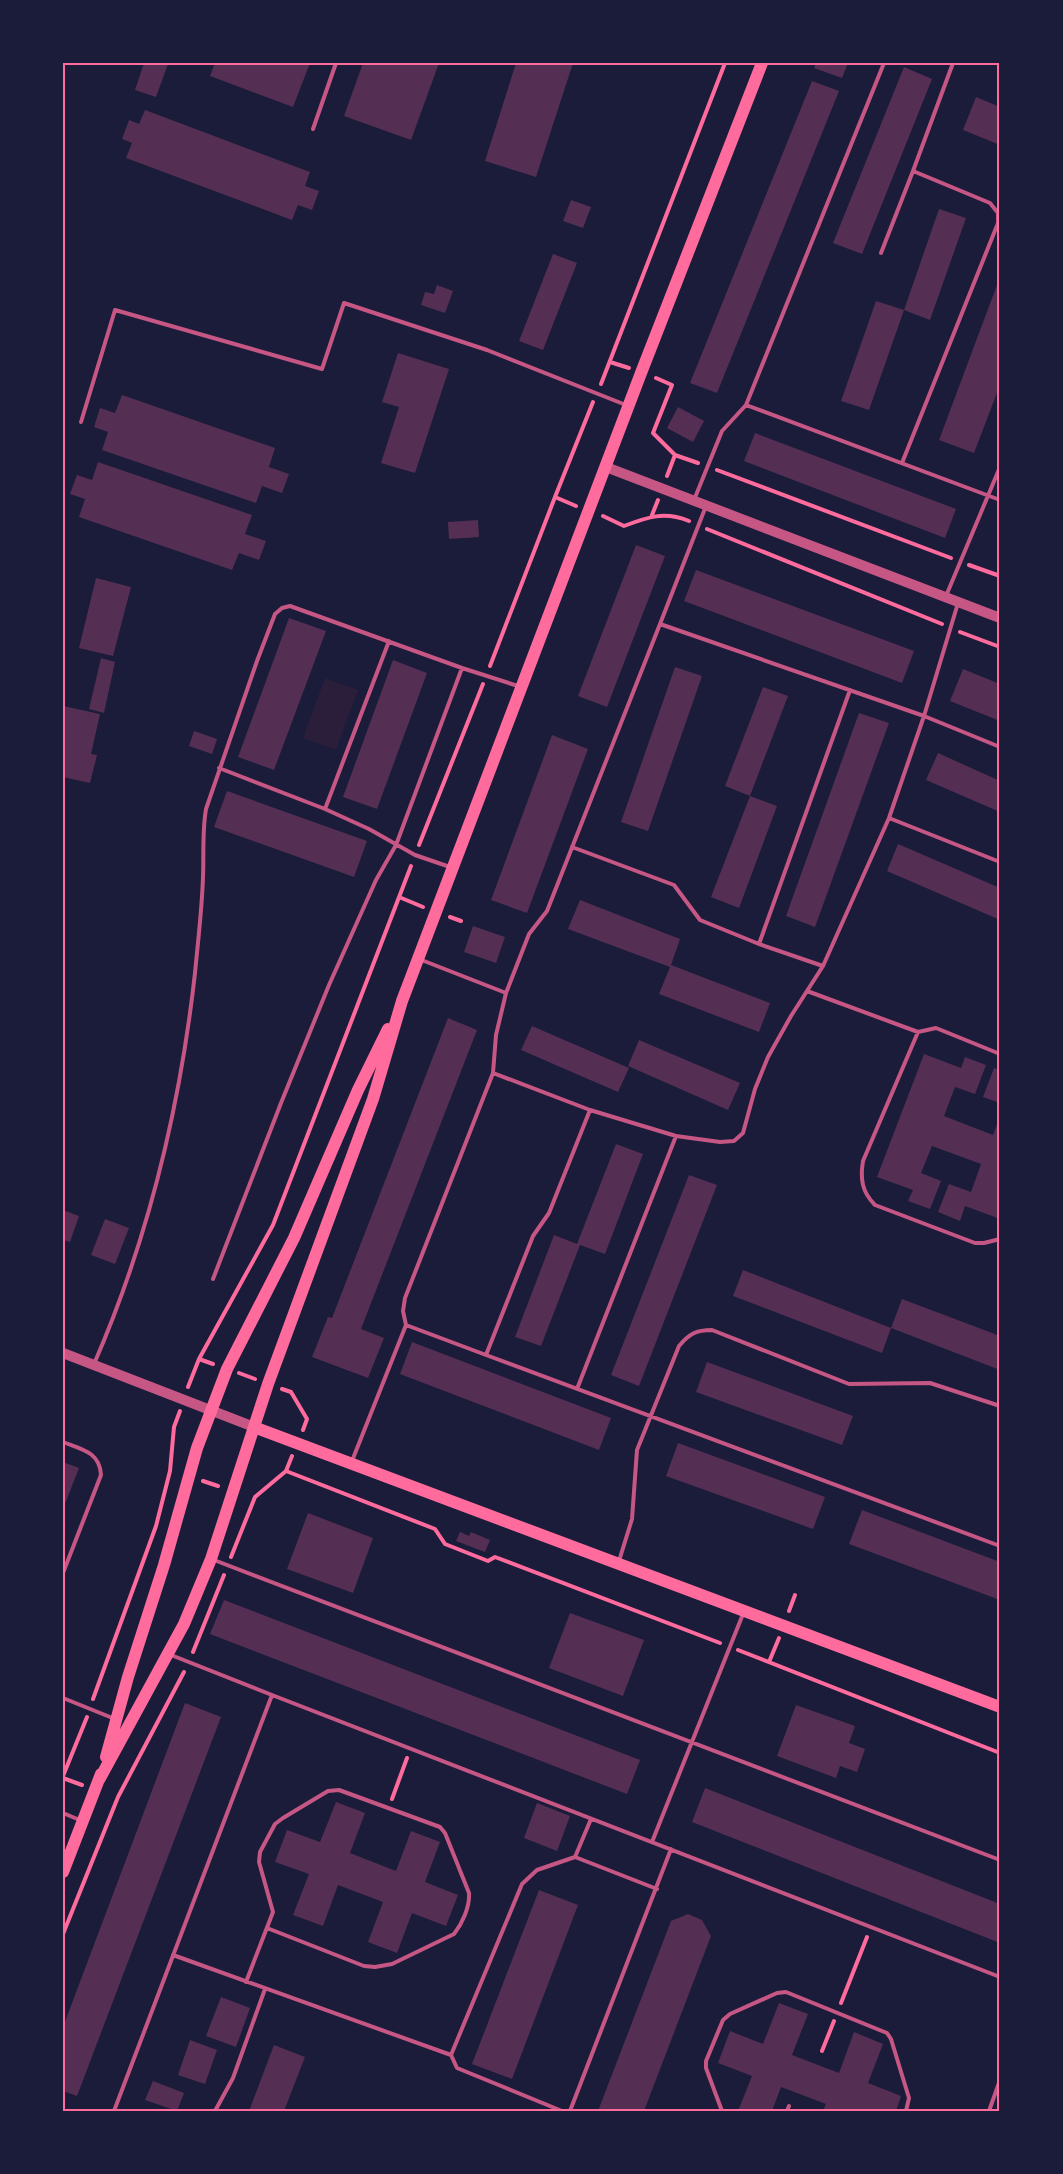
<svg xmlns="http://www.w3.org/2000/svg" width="1063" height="2174" viewBox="0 0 1063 2174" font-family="'Nunito Sans',sans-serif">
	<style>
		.green { fill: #2a1e3b }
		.building { fill: #542f53 }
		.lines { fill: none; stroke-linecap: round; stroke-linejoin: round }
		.path { stroke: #ff6b9d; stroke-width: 4 }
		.service { stroke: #c65784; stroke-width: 4 }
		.tertiary { stroke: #c65784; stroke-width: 10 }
		.secondary { stroke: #ff6b9d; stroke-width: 12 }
		.neatline { fill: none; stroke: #ff6b9d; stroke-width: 2 }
	</style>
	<rect width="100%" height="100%" fill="#1b1b3a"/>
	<path class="green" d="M325,678L358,690L336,750L303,738Z"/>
	<path class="building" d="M144,63L168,64L156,97L135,90Z
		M215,63H310L293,107L210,76Z
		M363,63H439L411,140L344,116Z
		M516,63H573L536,177L485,161Z
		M816,63H848L842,78L814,68Z
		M904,67L932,79L862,254L833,243Z
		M812,81L839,91L717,393L690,383Z
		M976,97L1000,107V145L963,130Z
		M145,110L310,172L305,186L319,191L312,210L298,205L292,220L126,158L132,143L122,139L129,120L139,124Z
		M571,200L591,207L583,228L563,221Z
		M939,209L966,218L930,320L904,310L869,410L841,401L876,301L904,310Z
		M553,254L577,263L543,350L519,341Z
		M1000,277V385L974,453L939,440Z
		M437,285L453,291L445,313L421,305L425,292L434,294Z
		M398,353L449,369L415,473L381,463L399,407L382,402Z
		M122,395L275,448L269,467L289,474L282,493L262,486L256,503L102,450L108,432L94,427L100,408L115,413Z
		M678,407L704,421L693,442L667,428Z
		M755,433L956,509L945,538L744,461Z
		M98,462L252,515L245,534L266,541L259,560L239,553L232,570L79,517L85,499L70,494L77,475L92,480Z
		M478,520L479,537L449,539L448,522Z
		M636,545L665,556L607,707L578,696Z
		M696,570L914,651L902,683L684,601Z
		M96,578L131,587L113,656L79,648Z
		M289,618L326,631L274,770L238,757Z
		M101,658L115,662L104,713L89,709Z
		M393,660L427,673L377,809L343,797Z
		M675,667L702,676L648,831L621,822Z
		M963,669L1000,684V721L950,701Z
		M763,687L788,696L750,796L725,786Z
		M63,706L100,714L91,754L97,755L90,783L63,777Z
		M859,713L889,723L815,927L786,916Z
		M194,731L217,739L212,754L189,746Z
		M552,735L588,749L527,913L491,900Z
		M938,753L1000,781V812L926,780Z
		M227,791L367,841L354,877L214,827Z
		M750,796L777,806L739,908L711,897Z
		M898,844L1000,888V920L887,871Z
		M580,900L680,939L671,965L770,1003L759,1032L659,994L670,967L568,929Z
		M473,926L505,937L496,963L464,952Z
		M448,1018L477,1030L361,1329L384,1338L368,1378L312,1357L328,1317L332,1318Z
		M532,1026L629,1068L618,1092L521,1050Z
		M639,1040L740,1083L728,1110L628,1066Z
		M924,1054L961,1068L965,1057L986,1065L975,1094L955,1087L944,1116L993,1135L1000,1117V1219L965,1206L960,1221L938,1212L949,1184L971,1192L981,1164L932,1146L921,1173L941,1181L930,1209L908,1201L913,1190L877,1177Z
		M994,1068L1000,1070V1103L983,1097Z
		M616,1144L643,1154L605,1254L580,1245L541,1346L515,1337L554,1235L577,1244Z
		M689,1175L717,1185L639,1386L611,1375Z
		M63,1210L79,1216L70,1242L63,1240Z
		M105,1219L129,1228L115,1264L91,1255Z
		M743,1270L891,1328L882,1353L733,1296Z
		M902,1299L1000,1336V1370L891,1328Z
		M412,1342L611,1418L599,1450L400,1374Z
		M707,1362L853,1416L842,1445L696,1392Z
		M678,1443L825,1497L813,1529L666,1476Z
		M63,1462L79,1468L63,1509Z
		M862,1510L1000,1562V1600L849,1544Z
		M308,1513L373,1538L353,1593L287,1569Z
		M460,1532L469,1536L471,1532L490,1540L485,1552L456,1541Z
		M224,1600L640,1760L627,1794L210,1634Z
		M570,1613L644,1640L623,1696L549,1668Z
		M185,1703L221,1717L77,2096L63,2091V2027Z
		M796,1705L855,1726L849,1743L865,1749L857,1772L840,1766L836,1778L777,1756Z
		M705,1788L1000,1904V1943L692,1822Z
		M336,1802L365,1813L350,1853L396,1871L411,1831L440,1842L425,1882L458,1895L446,1926L412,1913L397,1953L368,1942L383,1902L338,1885L323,1926L293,1915L309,1874L275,1862L287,1830L320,1842Z
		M537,1803L570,1816L557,1851L524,1838Z
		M539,1890L578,1905L512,2079L472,2064Z
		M688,1914L702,1920L711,1936L644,2111H598L671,1921Z
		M221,1997L250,2008L236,2047L206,2036Z
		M779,2003L808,2014L792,2055L839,2073L854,2032L883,2044L868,2083L901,2096L896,2111H823L826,2104L781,2087L772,2111H738L752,2076L718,2063L730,2031L763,2044Z
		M190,2040L217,2050L205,2084L178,2075Z
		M274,2045L305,2057L284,2111H249Z
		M153,2081L184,2093L177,2111L145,2100Z"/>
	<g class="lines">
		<path class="path" d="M610,362L629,368
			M656,378L672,385L653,433L675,455L698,463
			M601,384L725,63
			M717,470L951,558
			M667,476L675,455
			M555,497L576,506
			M652,515L658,500
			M603,516L624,526C648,517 664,511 689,521
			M707,529L942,624
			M969,565L1000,576
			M960,632L1000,647
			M490,666L555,497L593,402
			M419,845L483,684
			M399,897L423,907
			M450,917L461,921
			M199,1359L213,1364
			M239,1373L255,1379
			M188,1387L199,1359L273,1225L411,866
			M282,1389L291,1392L307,1419L303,1430
			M286,1471L435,1529L445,1544L488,1561L495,1557L720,1643
			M203,1481L218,1486
			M231,1557L255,1497L286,1471L292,1456
			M789,1611L795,1595
			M738,1650L1000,1753
			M193,1652L224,1575
			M769,1662L779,1638
			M93,1699L156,1526L170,1471L174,1427L180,1411
			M63,1776L87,1717
			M63,1778L82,1785
			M392,1799L407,1758
			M63,1934L118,1797L184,1672
			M841,2003L867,1937
			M822,2051L834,2021"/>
		<path class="service" d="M313,129L336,63
			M881,253L913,171
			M746,405L1000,500
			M81,422L115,310L322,369L344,303L487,350L626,405
			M902,463L998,223V213L990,203L913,171L953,63
			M694,500L722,431L746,405L884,63
			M706,506L660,624L924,716L1000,747
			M946,596L1000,467
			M219,768L325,809L369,829L415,855L450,867
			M325,809L389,641
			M889,818L1000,862
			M572,847L674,885L700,920L759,944L823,966
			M759,944L850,690
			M419,959L506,993L529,934L547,911L660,624
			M807,991L918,1032L936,1028L1000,1054
			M918,1032L863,1161C860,1179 862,1192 875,1205L975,1243H984L1000,1239
			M493,1073L590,1110L676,1136L720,1142L734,1141L743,1133L755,1089L768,1057L791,1016L823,966L889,818L924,716L958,603
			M213,1279L281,1103L329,985L376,880L396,845L462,668
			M406,1325L486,1355L533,1236L549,1213L590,1110
			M486,1355L1000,1546
			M94,1364C148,1240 180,1107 195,973C198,941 202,909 203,877C204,854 202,832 206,809L257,661L275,614L282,608L290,606L462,668L518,686
			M577,1389L676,1136
			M63,1442C81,1449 100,1452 101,1475L63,1573
			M352,1461L406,1325L403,1311L405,1298L493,1073L496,1035L506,993
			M214,1560L1000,1860
			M619,1561L632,1519L637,1450L679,1346C689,1334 696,1330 712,1330L849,1384L930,1383L1000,1406
			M171,1655L272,1695L1000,1977
			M63,1698L115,1719
			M63,1813L82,1821
			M652,1842L743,1614
			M575,1857L657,1889
			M173,1955L451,2055L457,2068L562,2111
			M246,1982L273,1912L259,1862L260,1852L275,1824L283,1818L328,1791L339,1790L440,1827L445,1833L469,1893C470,1907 462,1924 454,1934L392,1964L375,1967L364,1966L267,1928
			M451,2055L522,1884L537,1870L575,1857L591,1819
			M114,2111L272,1695
			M215,2111L233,2078L265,1989
			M570,2111L671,1849
			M722,2111L706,2068V2061L723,2020L730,2014L777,1993L786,1992L887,2033L891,2039L909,2098L906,2111
			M787,2111L789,2106
			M989,2111L1000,2080"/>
		<path class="tertiary" d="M606,467L1000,618
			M63,1353L254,1427"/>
		<path class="secondary" d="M254,1427L1000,1707
			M106,1757L128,1677L164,1565L197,1448L227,1369L294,1238L358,1090L388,1029
			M99,1780L184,1624L211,1559L268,1384L373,1099L402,1001L641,373L762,63
			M63,1872L101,1774"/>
	</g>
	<rect width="1063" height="2174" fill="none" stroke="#1b1b3a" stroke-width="129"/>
	<rect x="64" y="64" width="934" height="2046" class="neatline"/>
</svg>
